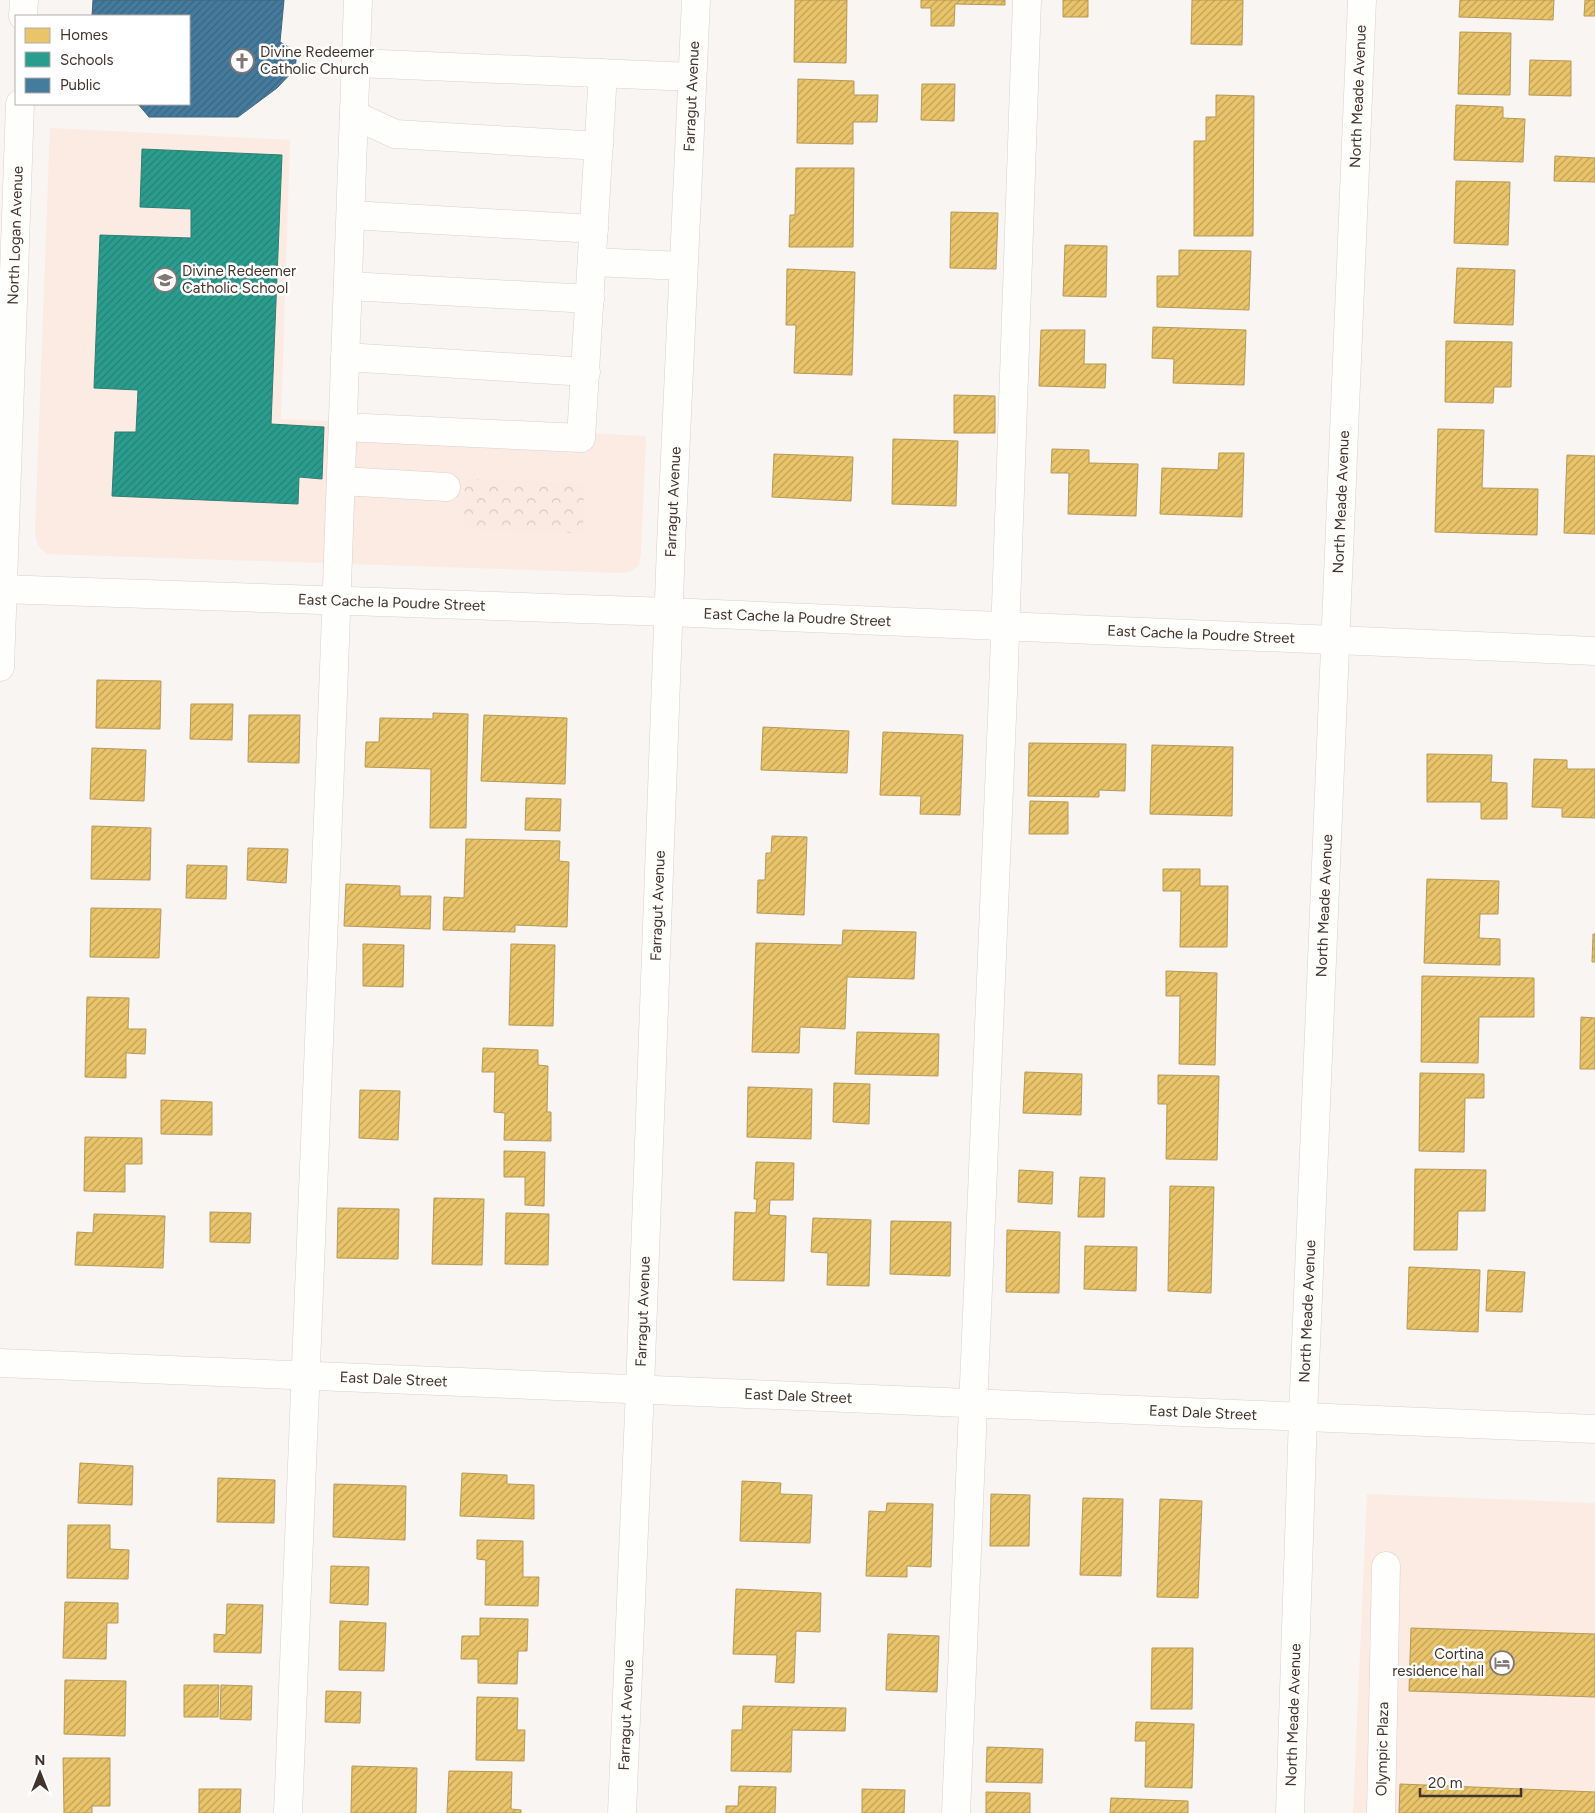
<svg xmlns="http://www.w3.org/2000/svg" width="1595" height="1813" viewBox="0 0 1595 1813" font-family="Figtree,sans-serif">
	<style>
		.built { fill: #fbebe2 }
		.forest { fill: url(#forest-crowns) }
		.homes { fill: url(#homes-hatch); stroke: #b79857 }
		.schools { fill: url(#schools-hatch); stroke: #317d71 }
		.public { fill: url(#public-hatch); stroke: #44657b }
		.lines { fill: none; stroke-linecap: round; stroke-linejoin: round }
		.minor-casing { stroke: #d9d0cc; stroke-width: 29 }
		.minor { stroke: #fefefd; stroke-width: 28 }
		.labels { text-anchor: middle; stroke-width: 5; stroke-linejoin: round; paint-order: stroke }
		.poi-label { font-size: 15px; fill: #42332c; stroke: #fff; text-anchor: start }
		.street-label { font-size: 15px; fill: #42332c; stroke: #fff }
	</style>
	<defs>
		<pattern id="forest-crowns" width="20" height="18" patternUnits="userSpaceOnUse" patternTransform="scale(1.25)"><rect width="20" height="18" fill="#faeae1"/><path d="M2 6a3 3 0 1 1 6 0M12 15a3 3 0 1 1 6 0" fill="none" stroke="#d8c9c1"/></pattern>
		<pattern id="homes-hatch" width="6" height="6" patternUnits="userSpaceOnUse" patternTransform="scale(1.25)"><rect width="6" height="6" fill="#e9c46a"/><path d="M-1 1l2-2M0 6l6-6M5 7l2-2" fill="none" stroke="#bea057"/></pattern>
		<pattern id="schools-hatch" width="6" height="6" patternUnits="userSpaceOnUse" patternTransform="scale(1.25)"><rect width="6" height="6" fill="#2a9d8f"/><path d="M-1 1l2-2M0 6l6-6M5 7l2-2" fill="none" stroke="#268175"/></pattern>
		<pattern id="public-hatch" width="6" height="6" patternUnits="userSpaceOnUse" patternTransform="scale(1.25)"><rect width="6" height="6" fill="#457b9d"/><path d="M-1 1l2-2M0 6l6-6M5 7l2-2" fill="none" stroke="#3b6580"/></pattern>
	</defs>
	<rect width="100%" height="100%" fill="#f8f5f3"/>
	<path class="built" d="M50,128L290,140L281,419L646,436L641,553L639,565L632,571L621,573L47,554L38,546L35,532Z
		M1367,1494L1595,1503V1813H1353Z"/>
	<path class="forest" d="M465,479L584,483L583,533L463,529Z"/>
	<path class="homes" d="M795,0H847L846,63L794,62Z
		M921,0H1005V5L955,4L954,26H931V8H921Z
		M1063,0H1088V17H1063Z
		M1192,0H1243L1242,45L1191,44Z
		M1460,0H1554L1553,20L1459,17Z
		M1585,0H1595V16H1584Z
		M1460,32L1511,33L1510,95L1458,94Z
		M1530,60L1571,61V96L1529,95Z
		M798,79L854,81V95H878L877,122H853V144L797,143Z
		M922,84H955L954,121L921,120Z
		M1216,95L1254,96L1253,236H1194V141H1206V117H1216Z
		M1456,105L1503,107V118L1525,119L1523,162L1454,160Z
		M1555,156L1595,158V182L1554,181Z
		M796,168H854L853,247H789L790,215H795Z
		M1456,181L1510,182L1508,245L1454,243Z
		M951,212L998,213L996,269L950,268Z
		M1065,245L1107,246L1106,297L1063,296Z
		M1179,250L1251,251L1249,310L1157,307V276H1179Z
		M1457,268L1515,270L1513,325L1454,323Z
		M787,269L855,272L852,375L794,373L796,325H786Z
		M1153,327L1246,330L1244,385L1173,383L1174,359L1152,358Z
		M1041,330H1085L1084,364H1106L1105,388L1039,386Z
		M1446,341L1512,342L1511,387H1494L1493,403L1445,402Z
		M954,395L995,396V433H954Z
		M1438,429L1484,430L1482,488L1538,489L1537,535L1435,532Z
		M893,439L958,441L956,506L892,504Z
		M1052,449L1089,450V463L1138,464L1136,516L1068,514L1069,473H1051Z
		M1219,453H1244L1242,517L1160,514L1162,468L1218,470Z
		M774,454L853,457L851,501L772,497Z
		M1567,455L1595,456V534L1564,533Z
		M97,680L161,681L160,729L96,728Z
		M191,704H233L232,740L190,739Z
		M433,713L468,714L466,828H430L431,769L365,767L366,742H379L380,718L433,719Z
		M249,715H300L299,763L248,762Z
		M484,715L567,718L565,784L481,781Z
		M763,727L849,731L847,773L761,770Z
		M883,732L963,735L960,815L920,814L921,796L880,795Z
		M1029,743L1126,744L1125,791L1099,790V797L1028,796Z
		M1152,745L1233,747L1232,816L1150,814Z
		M92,748L146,750L144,801L90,799Z
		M1427,754L1492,755L1491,782L1507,783V819H1481V802H1427Z
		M1534,759L1567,760V769H1595V818L1562,817V808L1532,807Z
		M526,798L561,799L560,831L525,830Z
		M1030,801L1068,802V834H1029Z
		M92,826L151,828L150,880L91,879Z
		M772,836L807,837L804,915L757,913L758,880H765L766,853H771Z
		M466,839L560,841L559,861L569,862L567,927L515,925V932L443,930L444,897L464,898Z
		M248,848L288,849L286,883L247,880Z
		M187,865L227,866L226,899L186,898Z
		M1163,869H1200V886H1228L1227,947H1180L1181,891H1163Z
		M1427,879L1499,881L1498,914H1480L1479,938L1500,939V965L1424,963Z
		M346,884L400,886V896H431L430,929L344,926Z
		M91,908L161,909L159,958L90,957Z
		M843,930L916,932L914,979L847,977L845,1029L800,1027L799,1053L752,1052L756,943L842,945Z
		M1593,934H1595V962H1592Z
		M363,944L404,945L403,987L363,986Z
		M511,944L555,945L553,1026L509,1025Z
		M1166,971L1217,973L1215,1065L1179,1064L1180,996H1166Z
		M1422,976L1534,978V1017H1479L1478,1063L1421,1062Z
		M87,997L129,998L128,1029H146L145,1054L126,1053V1078L85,1077Z
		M1581,1017L1595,1018V1069H1580Z
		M857,1032L939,1034L938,1076L855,1074Z
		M483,1048L538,1050V1065L548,1066L547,1112H551V1141L504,1140L505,1113L494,1112L495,1072H482Z
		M1025,1072L1082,1074L1081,1115L1023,1113Z
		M1420,1073L1484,1074V1098H1465L1464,1152L1419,1151Z
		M1158,1075L1219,1076L1217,1160L1166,1159L1167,1104H1158Z
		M834,1083L870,1084L869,1124L833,1122Z
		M748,1087L812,1089L811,1139L747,1137Z
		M360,1090L400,1091L398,1140L359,1138Z
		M161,1100L212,1102V1135L161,1134Z
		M85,1137L142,1138V1164H125V1192L84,1191Z
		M504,1151L545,1152L544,1206L525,1205V1177H504Z
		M756,1162L794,1163L793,1200H770L769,1215L786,1216L784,1281L733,1280L735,1212L756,1213L757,1199H754Z
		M1415,1169L1486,1170L1485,1211H1458L1457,1250H1414Z
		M1019,1170L1053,1172L1052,1204L1018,1202Z
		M1080,1177L1105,1178L1104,1217H1078Z
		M1170,1186L1214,1187L1211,1293L1168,1291Z
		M434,1198L484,1199L482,1265L432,1264Z
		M338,1208L399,1209L398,1259L337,1258Z
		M210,1212L251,1213L250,1243L210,1242Z
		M506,1213L549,1214L548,1265L505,1264Z
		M94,1214L165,1216L163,1268L75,1265L77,1232L93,1233Z
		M813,1218L871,1220L869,1286L827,1285L828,1253L811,1252Z
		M891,1221L951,1222L950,1276L890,1274Z
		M1007,1230L1060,1232L1059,1293L1006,1292Z
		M1085,1246L1137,1247L1136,1291L1084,1289Z
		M1409,1267L1480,1270L1478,1332L1407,1329Z
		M1488,1270L1525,1272L1522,1312L1486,1311Z
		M80,1463L133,1466L132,1505L78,1503Z
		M462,1473L507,1475V1484L534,1485V1519L460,1516Z
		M218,1478L275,1480L274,1523L217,1522Z
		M742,1481L781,1483L780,1494L812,1495L810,1543L740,1541Z
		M334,1484L406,1486L405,1540L333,1537Z
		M991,1494L1030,1495L1029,1546H990Z
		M1083,1498L1123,1499L1121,1576L1080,1575Z
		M1160,1499L1202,1501L1198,1598L1157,1597Z
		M887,1503L933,1504L931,1567L907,1566V1577L866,1576L869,1511L886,1512Z
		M68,1525H110V1549L129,1550L128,1579L67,1578Z
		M477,1540L523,1541V1577H539L538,1606L485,1605L486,1560L477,1559Z
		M331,1566L369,1567L368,1605L330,1603Z
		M736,1589L821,1593L820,1632L796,1631L794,1683L775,1682L777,1655L733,1654Z
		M65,1602L118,1603V1623H107L106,1659L63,1658Z
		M227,1604L263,1605L261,1653L214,1652V1634L226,1635Z
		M480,1618L528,1619L527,1651H518L517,1684L478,1683V1659H461L462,1636H480Z
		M340,1621L386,1623L384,1671L339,1670Z
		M1411,1628L1595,1634V1697L1409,1691Z
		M888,1634L939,1636L937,1692L886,1690Z
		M1152,1648H1193L1192,1709H1151Z
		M65,1680L126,1681L125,1736L64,1734Z
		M184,1685H219L218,1717H184Z
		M221,1685L252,1686L251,1720L220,1719Z
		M326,1691L361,1692L360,1723L325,1722Z
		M477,1697L518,1698L517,1730H525L524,1761L476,1760Z
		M743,1706L846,1708L845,1731L792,1730L791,1772L731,1771L732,1730H742Z
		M1136,1722L1194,1724L1192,1788L1145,1787L1146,1741H1135Z
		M987,1747L1043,1749L1042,1783L986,1782Z
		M63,1758H110V1806H92V1813H64Z
		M352,1766L417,1768L416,1813H351Z
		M449,1771L512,1772L511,1809L521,1810V1813H447Z
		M1400,1784L1595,1792V1813H1399Z
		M739,1786L776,1787L775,1813H726V1806H738Z
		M199,1789H241L240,1813H199Z
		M862,1789L905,1790L904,1813H862Z
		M986,1792L1030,1793V1813H986Z
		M1111,1798L1188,1801V1813H1110Z"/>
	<path class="schools" d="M142,149L282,155L271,424L324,427L322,479L299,477L298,504L112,496L115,432H136L138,390L94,388L100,235L191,238V209L140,207Z"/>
	<path class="public" d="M93,0H284L280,42L297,52L295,69L277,88L238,117H149L138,104H189V16H92Z"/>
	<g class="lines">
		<g class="minor-casing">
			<g id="minor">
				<path d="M23,16L24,0"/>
				<path d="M356,63L692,77"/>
				<path d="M354,115L395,134L599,146"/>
				<path d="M351,215L594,229"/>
				<path d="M592,262L683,266"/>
				<path d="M348,286L590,299"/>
				<path d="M345,357L586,372"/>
				<path d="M343,427L581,438L603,73"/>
				<path d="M341,481L446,487"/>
				<path id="s1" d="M0,589L669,612L1595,651"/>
				<path id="s2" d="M0,667L20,104"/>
				<path id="s3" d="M0,1363L1595,1429"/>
				<path d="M288,1813L334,669L358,0"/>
				<path id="s4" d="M622,1813L640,1389L671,545L696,0"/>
				<path d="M956,1813L1003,693L1027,0"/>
				<path id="s5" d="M1290,1813L1303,1416L1362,0"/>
				<path id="s6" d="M1381,1813L1386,1566"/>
			</g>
		</g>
		<use href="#minor" class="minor"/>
	</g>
	<defs>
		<g id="church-ring" transform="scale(1.25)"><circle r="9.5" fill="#fff" stroke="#827772" stroke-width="1.5"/><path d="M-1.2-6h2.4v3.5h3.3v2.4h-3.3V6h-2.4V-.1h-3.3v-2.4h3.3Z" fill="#827772"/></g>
		<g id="school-ring" transform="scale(1.25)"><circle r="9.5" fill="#fff" stroke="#827772" stroke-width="1.5"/><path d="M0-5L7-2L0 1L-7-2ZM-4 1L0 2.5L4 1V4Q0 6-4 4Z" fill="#827772"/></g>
		<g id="hotel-ring" transform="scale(1.25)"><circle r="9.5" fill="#fff" stroke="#827772" stroke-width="1.5"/><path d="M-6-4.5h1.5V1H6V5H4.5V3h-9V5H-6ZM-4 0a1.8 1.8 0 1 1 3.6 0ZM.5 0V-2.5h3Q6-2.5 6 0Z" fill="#827772"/></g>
	</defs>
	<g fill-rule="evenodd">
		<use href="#church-ring" x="242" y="61"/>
		<use href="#school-ring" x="165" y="280"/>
		<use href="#hotel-ring" x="1502" y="1663"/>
	</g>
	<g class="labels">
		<g class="poi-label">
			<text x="260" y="57">Divine Redeemer<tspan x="260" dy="17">Catholic Church</tspan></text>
			<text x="182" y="276">Divine Redeemer<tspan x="182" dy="17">Catholic School</tspan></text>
			<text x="1484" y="1659" text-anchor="end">Cortina<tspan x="1484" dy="17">residence hall</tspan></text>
		</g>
		<g class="street-label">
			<text dy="5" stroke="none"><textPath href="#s4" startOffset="1718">Farragut Avenue</textPath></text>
			<text dy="5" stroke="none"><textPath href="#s5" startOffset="1718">North Meade Avenue</textPath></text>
			<text dy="5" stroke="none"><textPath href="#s2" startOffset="432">North Logan Avenue</textPath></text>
			<text dy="5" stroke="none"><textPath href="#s4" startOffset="1312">Farragut Avenue</textPath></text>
			<text dy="5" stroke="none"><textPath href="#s5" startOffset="1312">North Meade Avenue</textPath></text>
			<text dy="5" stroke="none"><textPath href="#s1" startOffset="392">East Cache la Poudre Street</textPath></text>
			<text dy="5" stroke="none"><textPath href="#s1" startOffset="798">East Cache la Poudre Street</textPath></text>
			<text dy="5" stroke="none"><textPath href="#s1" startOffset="1202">East Cache la Poudre Street</textPath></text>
			<text dy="5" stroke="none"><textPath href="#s4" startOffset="908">Farragut Avenue</textPath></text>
			<text dy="5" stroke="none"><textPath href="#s5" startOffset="908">North Meade Avenue</textPath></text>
			<text dy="5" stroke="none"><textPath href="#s4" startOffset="502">Farragut Avenue</textPath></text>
			<text dy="5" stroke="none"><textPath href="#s5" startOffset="502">North Meade Avenue</textPath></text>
			<text dy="5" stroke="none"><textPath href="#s3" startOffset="394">East Dale Street</textPath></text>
			<text dy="5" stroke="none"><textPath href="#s3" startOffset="799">East Dale Street</textPath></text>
			<text dy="5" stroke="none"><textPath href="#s3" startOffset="1204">East Dale Street</textPath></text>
			<text dy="5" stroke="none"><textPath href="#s4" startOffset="98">Farragut Avenue</textPath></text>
			<text dy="5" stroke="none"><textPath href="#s5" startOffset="98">North Meade Avenue</textPath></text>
			<text dy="5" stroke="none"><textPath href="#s6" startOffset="64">Olympic Plaza</textPath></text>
		</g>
	</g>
	<rect x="15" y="15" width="175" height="90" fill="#ffffff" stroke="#b3adab"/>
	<rect x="25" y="28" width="25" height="15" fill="#e9c46a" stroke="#b3adab"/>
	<text x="60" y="40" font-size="15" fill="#42332c">Homes</text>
	<rect x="25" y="52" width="25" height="15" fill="#2a9d8f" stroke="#b3adab"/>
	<text x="60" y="65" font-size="15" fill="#42332c">Schools</text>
	<rect x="25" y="78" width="25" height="15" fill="#457b9d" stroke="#b3adab"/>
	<text x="60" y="90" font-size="15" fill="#42332c">Public</text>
	<g transform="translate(40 1773)" stroke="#ffffff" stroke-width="4" paint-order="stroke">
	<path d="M0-4L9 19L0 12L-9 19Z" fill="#42332c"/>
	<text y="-8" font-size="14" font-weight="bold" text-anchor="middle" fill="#42332c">N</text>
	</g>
	<path d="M1420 1788v8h101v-8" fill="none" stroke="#42332c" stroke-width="2.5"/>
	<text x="1428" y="1788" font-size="15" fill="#42332c" stroke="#ffffff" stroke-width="4" paint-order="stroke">20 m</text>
</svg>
